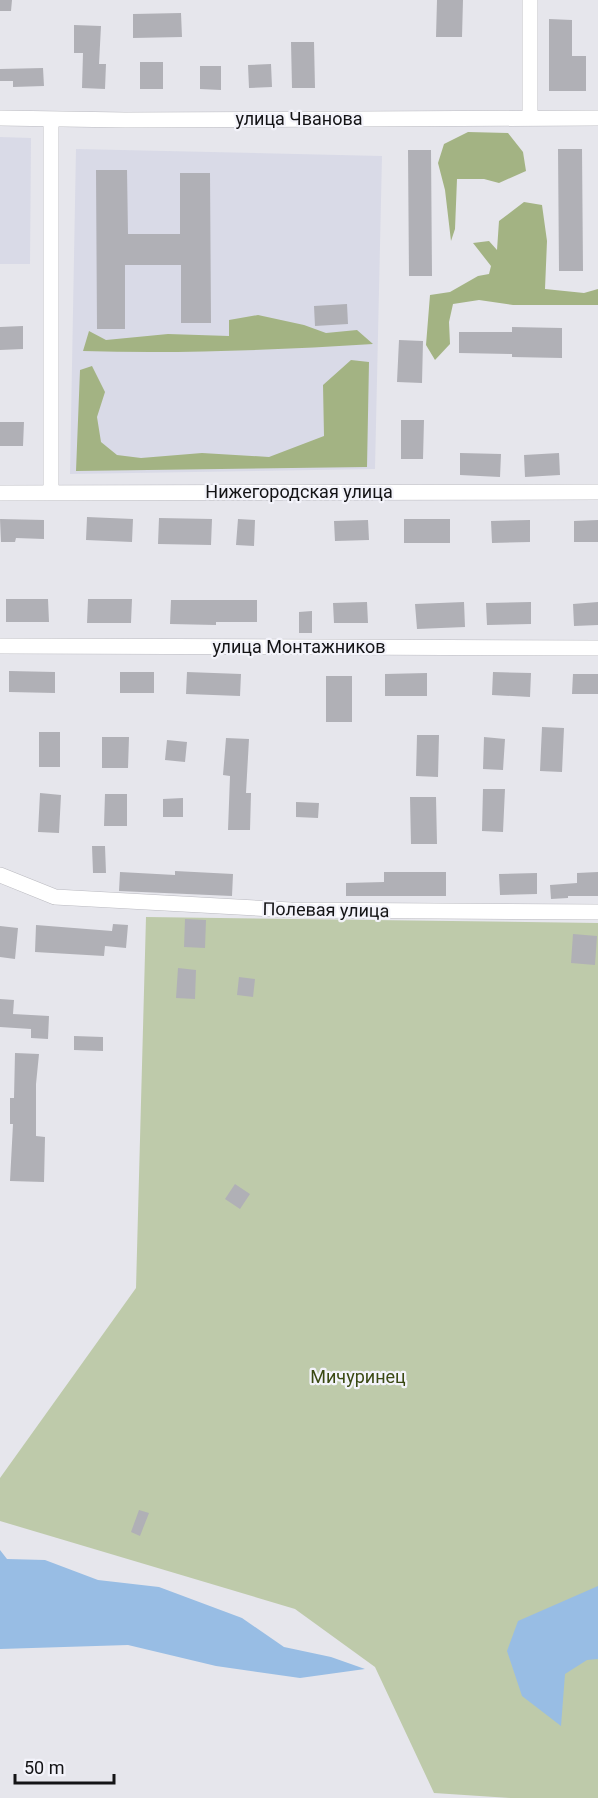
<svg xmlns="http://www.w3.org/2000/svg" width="598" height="1798" viewBox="0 0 598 1798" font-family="Roboto,sans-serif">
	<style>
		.built { fill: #d9dae7 }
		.green { fill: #becaaa }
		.forest { fill: #a3b383 }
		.water { fill: #98bde4 }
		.building { fill: #b0b0b6 }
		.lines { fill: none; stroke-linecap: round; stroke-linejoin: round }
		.street-casing { stroke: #babac0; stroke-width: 16 }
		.street { stroke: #fff; stroke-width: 15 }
		.labels { text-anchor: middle; stroke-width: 4.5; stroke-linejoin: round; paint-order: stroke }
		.street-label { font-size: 18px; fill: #141416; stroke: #f3f3fa }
		.park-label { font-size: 18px; fill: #3a4913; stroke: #f3f3fa }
	</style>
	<rect width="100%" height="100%" fill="#e6e6ec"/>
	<path class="built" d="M0,137L31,138L30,264H0Z
		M76,149L382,156L375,469L70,474Z"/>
	<path class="green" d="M146,917L598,923V1798H510L434,1793L375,1667L295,1609L0,1521V1478L136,1288Z"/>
	<path class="forest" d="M468,132L508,133L523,152L526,171L499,183L484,179H457L455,229L451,241L445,190L438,163L444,144Z
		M524,202L542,205L547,241L545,289L584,293L598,289V305H513L479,300L453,304L449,322L450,344L435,360L426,345L430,295L450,292L478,276L489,274L491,266L473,243L489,241L497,250L499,221Z
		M258,315L304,325L326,333L357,330L373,344C277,350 180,354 83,351L89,331L106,340L168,334L229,336V320Z
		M351,360L369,362L367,467L76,471L80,370L92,366L105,392L97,417L101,442L117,455L141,458L202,453L269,457L324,436L323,385Z"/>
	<path class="water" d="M0,1550L7,1559L45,1560L98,1580L159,1587L242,1618L284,1647L331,1657L365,1669L300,1678L216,1666L128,1645L0,1649Z
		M598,1586V1659L587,1660L565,1674L561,1726L522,1696L507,1651L518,1621Z"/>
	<path class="building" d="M0,0H12L11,11H0Z
		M437,0H463L462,37H436Z
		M181,13L182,37L133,38V14Z
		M549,19L572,20V56H586V91H549Z
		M74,25L101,26L99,64H106L105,89L82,88L83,53H74Z
		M291,42H314L315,88H292Z
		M140,62H163V89H140Z
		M271,64L272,87L249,88L248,65Z
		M200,66H221V90L200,89Z
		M43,68L44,86L13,87V81H0V69Z
		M558,149H582L583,271H559Z
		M408,150H431L432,276H409Z
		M96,170H127L128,234H180V173H210L211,323H181V265H125V329H97Z
		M347,304L348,324L315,326L314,306Z
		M23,326V349L0,350V327Z
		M512,327L562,328V358L512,357V354L459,353V332H512Z
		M399,340L423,341L422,383L397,382Z
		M401,420H424L423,459H401Z
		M0,422H24L23,446H0Z
		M460,453L501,454L500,477L460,475Z
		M559,453L560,475L525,477L524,455Z
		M87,517L133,519L132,542L86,540Z
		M159,518L212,519L211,545L158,544Z
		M0,519L44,520V539L16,538L15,542H1Z
		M238,519L255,520L254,546L236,545Z
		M404,519H450V543H404Z
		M368,520L369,540L335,541L334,521Z
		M530,520V542L492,543L491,521Z
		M598,520V542H574V521Z
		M6,599H48L49,622H6Z
		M88,599H132L131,623H87Z
		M171,600H257V622H216V625L170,624Z
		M367,602L368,623H334L333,603Z
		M464,602L465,627L417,629L415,604Z
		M531,602V624L487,625L486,603Z
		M598,602V625L574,626L573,604Z
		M312,611V633H299V612Z
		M9,671L55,672V693L9,692Z
		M120,672H154V693H120Z
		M187,672L241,674L240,696L186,694Z
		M493,672L531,673L530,697L492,695Z
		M427,673V696H385V674Z
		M573,674H598V694H572Z
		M326,676H352V722H326Z
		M542,727L564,728L562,772L540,771Z
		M39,732H60V767H39Z
		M417,735H439L438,777L416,776Z
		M102,737H129L128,768H102Z
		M484,737L505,739L503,770L483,769Z
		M226,738L249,739L246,793H251L250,830H228L230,776L223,775Z
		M167,740L187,742L185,762L165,760Z
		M483,789H505L503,832L482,831Z
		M40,793L61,795L59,833L38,832Z
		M105,794H127V826H104Z
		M410,797H436L437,844H411Z
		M183,798V817H163V799Z
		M296,802L319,803L318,818L296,817Z
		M92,846H105L106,873H93Z
		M175,871L233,874L232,896L119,891L120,872L175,875Z
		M384,872H446V896H346V883L384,882Z
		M598,872V896H568V898L551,899L550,885L577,883V873Z
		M537,873V894L500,895L499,874Z
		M185,919L206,920L205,948L184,947Z
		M113,924L128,925L126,948L105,946L104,956L35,952L36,925L112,931Z
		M0,926L18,928L15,959L0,957Z
		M573,934L597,936L595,965L571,963Z
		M178,968L196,970L195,999L176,998Z
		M239,977L255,979L253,997L237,995Z
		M0,999L14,1000L13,1014L49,1016L48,1039L31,1038V1029L0,1027Z
		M74,1036L103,1037V1051L74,1050Z
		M15,1053L39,1054L36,1084V1136L45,1137L44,1182L10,1181L13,1124H10V1098H14Z
		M235,1184L250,1194L240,1209L225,1199Z
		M139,1510L149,1513L140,1536L131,1532Z"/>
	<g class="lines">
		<g class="street-casing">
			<path id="street" d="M530,0V118
				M0,118L125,120L598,118
				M51,119V492
				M0,493L598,492
				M0,646L598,648
				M0,875L55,897L291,910L598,912"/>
		</g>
		<use href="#street" class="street"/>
	</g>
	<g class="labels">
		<g class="street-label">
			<text x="299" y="125">улица Чванова</text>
			<text x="299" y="498">Нижегородская улица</text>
			<text x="299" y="653">улица Монтажников</text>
			<text transform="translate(326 910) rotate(1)" y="6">Полевая улица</text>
		</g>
		<g class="park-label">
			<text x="358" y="1383">Мичуринец</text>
		</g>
	</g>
	<path d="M15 1774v9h99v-9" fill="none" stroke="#141416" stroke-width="3"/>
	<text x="24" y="1774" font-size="18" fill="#141416" stroke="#f3f3fa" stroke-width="4.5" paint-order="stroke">50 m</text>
</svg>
